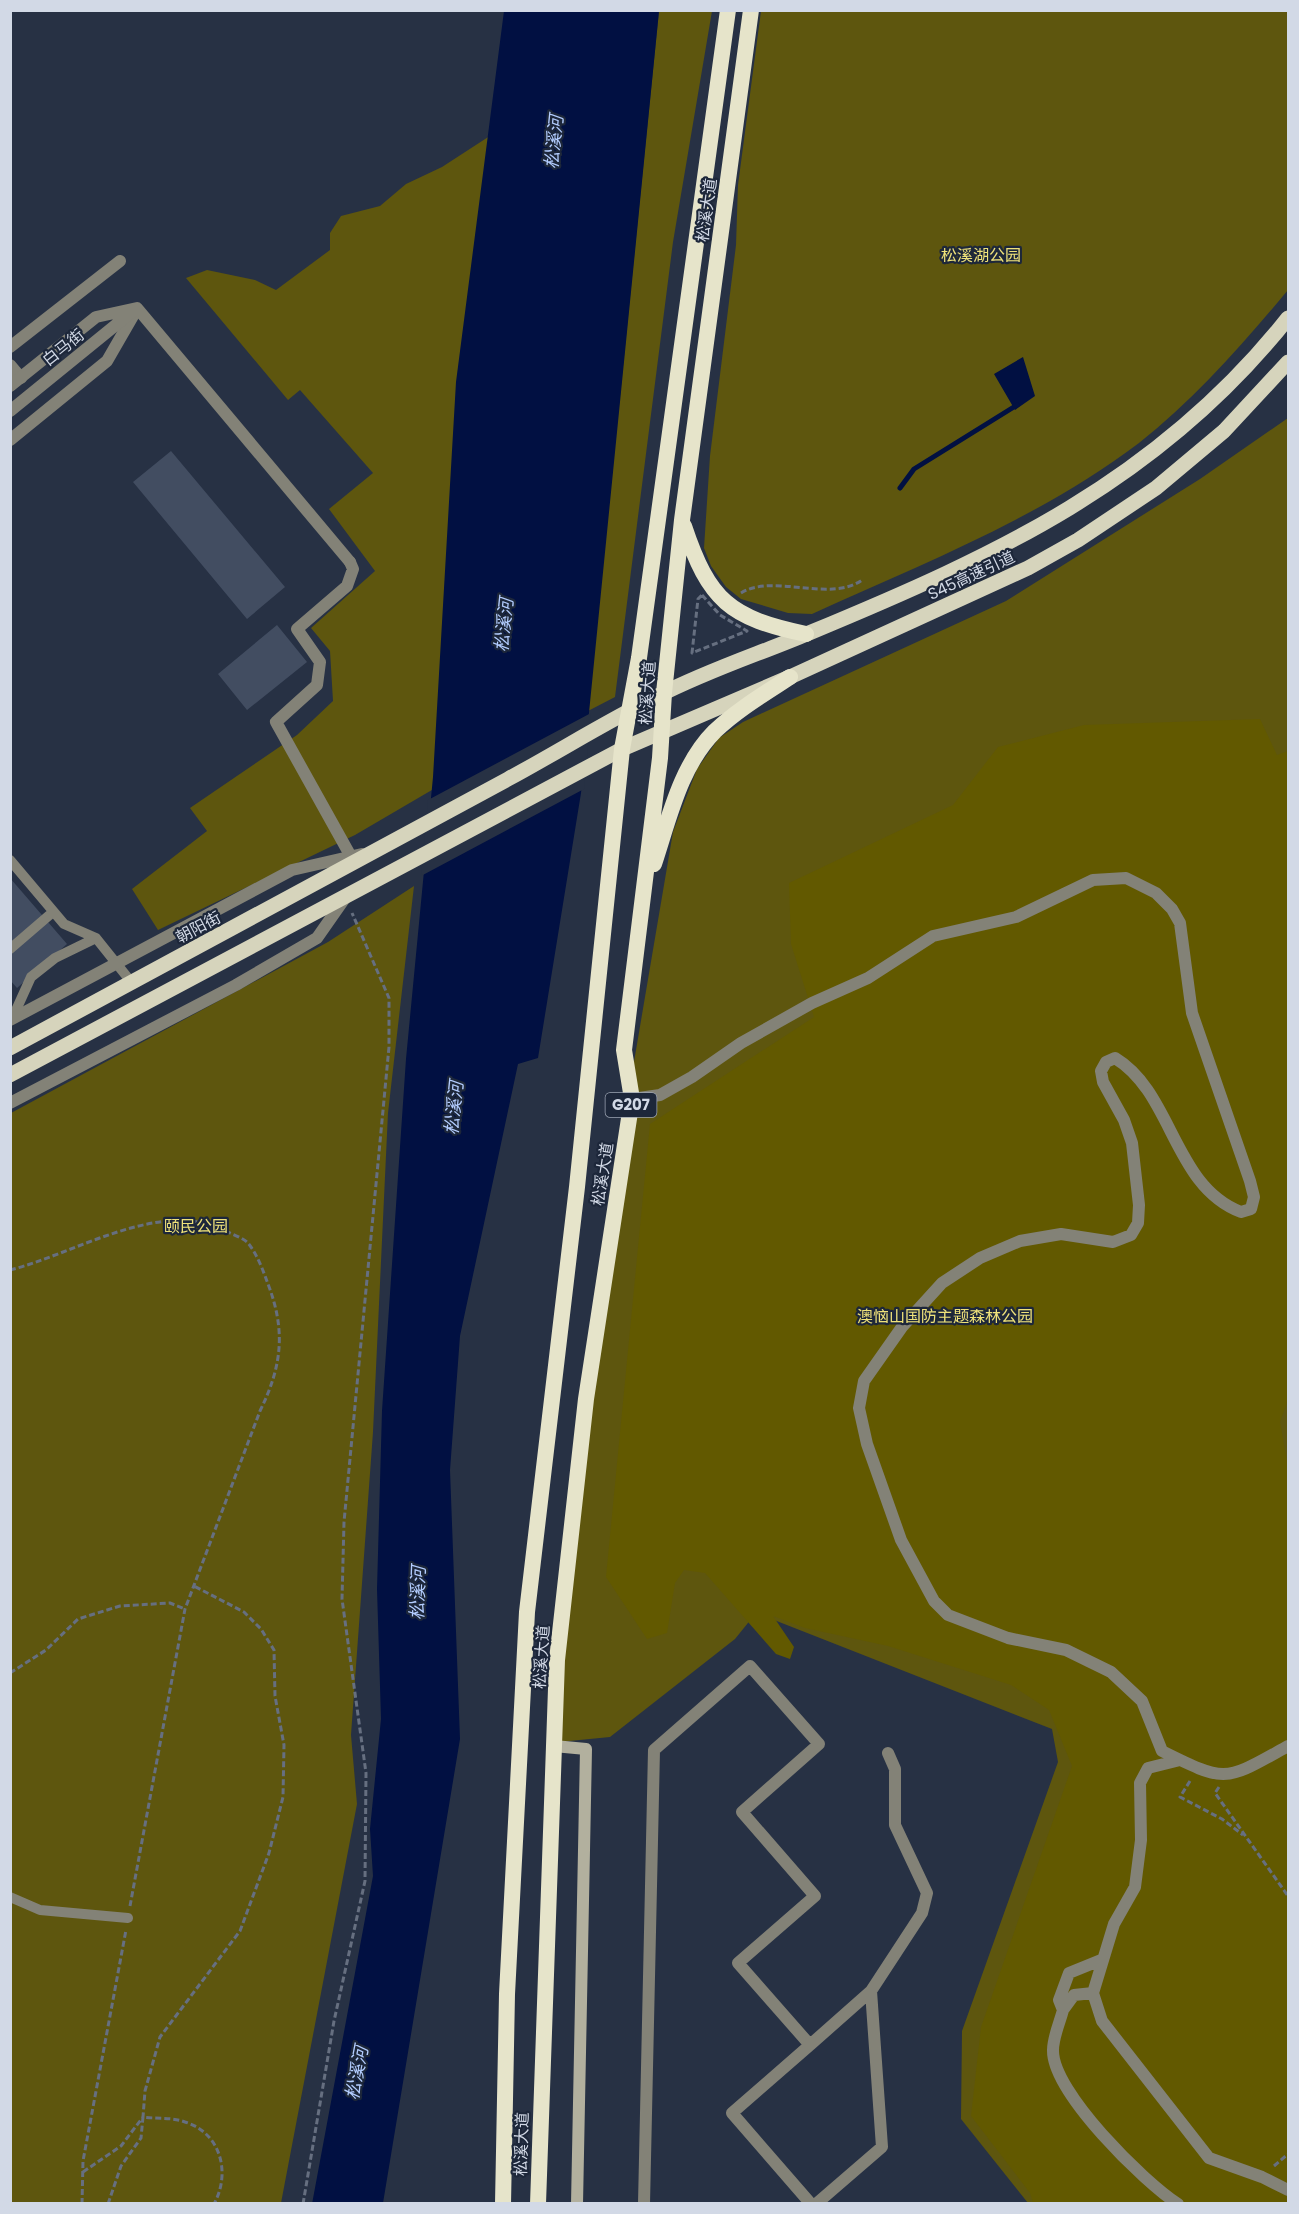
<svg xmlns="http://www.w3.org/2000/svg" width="1299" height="2214" viewBox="0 0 1299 2214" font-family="Poppins,'Noto Sans SC',sans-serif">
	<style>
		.green { fill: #5e560e }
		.forest { fill: #625900 }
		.water { fill: #011042 }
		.pier { fill: #273144 }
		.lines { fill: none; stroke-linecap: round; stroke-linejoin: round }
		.stream { stroke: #011042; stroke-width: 5 }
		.building { fill: #424d61 }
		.path { stroke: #666f80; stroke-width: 3; stroke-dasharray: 6 3; stroke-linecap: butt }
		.service { stroke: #838277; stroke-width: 10 }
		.minor { stroke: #838277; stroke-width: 12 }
		.tertiary { stroke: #838277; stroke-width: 12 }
		.secondary { stroke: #b2b09e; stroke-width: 12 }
		.primary { stroke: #d6d4bc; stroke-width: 15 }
		.trunk { stroke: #e6e4ca; stroke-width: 16 }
		.labels { text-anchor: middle; stroke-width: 4.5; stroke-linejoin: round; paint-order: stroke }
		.shield { fill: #1d273a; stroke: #9ca4b2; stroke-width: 1.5 }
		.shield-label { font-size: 15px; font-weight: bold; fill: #d2d9e6 }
		.street-label { font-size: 16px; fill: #d2d9e6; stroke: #1d273a }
		.park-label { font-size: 16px; fill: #efe27a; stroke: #1d273a }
		.water-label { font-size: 18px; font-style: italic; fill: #b3cdff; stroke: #1d273a }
	</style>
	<rect width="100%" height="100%" fill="#273144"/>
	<path class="green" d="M659,11H712L673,242L615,697L588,711Z
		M761,11H1288V290C1243,344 1195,399 1139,443C1040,518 924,563 812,614L788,613L741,599L726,587L711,566L704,548L710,456L736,245L738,185Z
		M499,130L449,780L355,835L158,930L132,889L207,831L190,808L297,735L333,701L330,651L311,628L375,571L329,509L373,473L300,390L288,400L186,278L207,270L255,280L276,290L330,250V233L341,216L380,206L406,184L442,167Z
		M1288,418V2203H1028L961,2119L962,2031L1058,1762L1052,1729L756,1613L735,1639L610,1737L549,1743L617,1162L673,832L697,769L719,738L743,722L1006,601L1200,479Z
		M414,886L388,1113L373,1432L351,1735L357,1804L281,2203L11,2204V1113L328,942Z"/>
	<path class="forest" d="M1260,719L1277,755L1288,751V1400L1280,1422L1288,1467V2203H1033L1030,2193L971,2116L981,2027L1072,1766L1049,1710L1011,1685L888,1646L805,1628L773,1616L794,1647L790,1659L776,1654L705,1573L684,1570L675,1583L667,1633L647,1639L606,1577L650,1124L814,1017L791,944L789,883L953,805L998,747L1084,725Z"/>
	<path class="water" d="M504,11H659L581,793L538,1058L518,1064L460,1336L450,1470L460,1739L383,2203L312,2204L373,1876L370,1829L381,1719L377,1589L382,1411L406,1059L433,777L456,382Z
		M1023,357L1035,396L1015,410L994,374Z"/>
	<path class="pier" d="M591,713L584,789L421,876L428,800Z"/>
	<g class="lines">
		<path class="stream" d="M900,488L914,469L1017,405"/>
	</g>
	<path class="building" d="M171,451L285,587L247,619L133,482Z
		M277,625L307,662L247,710L218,674Z
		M10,878L67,944L17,988L10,980Z"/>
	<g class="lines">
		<path class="path" d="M741,593C773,573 830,603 862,580
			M702,595L720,615L747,631L692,653L698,599Z
			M10,1270C75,1254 163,1196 228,1232C234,1235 243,1238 248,1243C257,1254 263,1270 268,1284C286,1331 282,1366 260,1411L185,1609L130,1906
			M10,1673L46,1650L78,1619L120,1606L170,1603L185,1609
			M1190,1781L1180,1797L1222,1819L1243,1835
			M1219,1787L1215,1793L1288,1896
			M1274,2166L1288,2154
			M83,2172L121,2146L143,2117L145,2091L160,2037L240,1931L269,1853L283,1797L284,1745L275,1696L274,1650L261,1629L244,1612L194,1586
			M82,2204L83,2161L126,1930
			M108,2204L121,2166L141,2138L143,2117C156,2119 172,2117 185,2122C221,2133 231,2173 214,2204
			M303,2204L334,2021L365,1881L366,1773L342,1599L344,1522L389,1047V998L352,913"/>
		<path class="service" d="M10,860L64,924L96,938L132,983
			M10,949L53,912
			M12,1019L31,977L55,958L96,938
			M10,1897L40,1910L128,1918"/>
		<path class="minor" d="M10,347L120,261
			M10,365L21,378
			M10,440L107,361L137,309
			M350,562L353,569L347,586L297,629L320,662L317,685L276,722L354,862
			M632,1099L660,1095L692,1077L741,1043L812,1003L868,978L933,936L1016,917L1093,880L1126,878L1156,893L1172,909L1180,923L1192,1013L1250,1181L1254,1197L1251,1209L1241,1212C1173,1186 1173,1093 1115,1058L1106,1062L1101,1071L1103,1082L1124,1120L1132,1143L1139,1205L1138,1223L1131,1235L1113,1242L1061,1234L1020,1241L980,1258L942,1283L902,1327L864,1381L859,1408L867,1444L901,1540L934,1601L948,1615L1008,1638L1066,1650L1111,1672L1142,1701L1162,1751C1228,1784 1225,1781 1288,1746
			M1180,1760L1148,1768L1140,1783L1141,1840L1135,1887L1114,1924L1093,1993L1102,2021L1209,2158L1262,2177L1288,2190
			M1093,1993L1074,1995L1063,2010L1059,2000L1069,1973L1101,1960
			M1063,2010C1060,2022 1053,2037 1053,2050C1052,2092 1144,2182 1178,2204
			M810,2045L871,1991L922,1913L927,1893L895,1825V1769L888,1753
			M644,2204L654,1750L750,1666L819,1744L742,1812L815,1896L738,1963L810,2045L732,2113L811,2204
			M816,2204L882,2147L871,1991"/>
		<path class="tertiary" d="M10,386L96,317L137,308L350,562
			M10,411L133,311
			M10,1020L292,870L362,854
			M10,1103L236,985L317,938L345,898"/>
		<path class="secondary" d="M554,1746L586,1749L577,2204"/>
		<path class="primary" d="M10,1048C177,959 342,868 508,779C558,752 607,721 658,696C706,671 759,654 809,633C995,556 1159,481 1288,318
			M10,1075L622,749L790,677L1028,568L1078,540L1156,488L1224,431L1288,362"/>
		<path class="trunk" d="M684,526C709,601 730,618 806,634
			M654,864C669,819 680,766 715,731C737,710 764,694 790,677
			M503,2204L507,1994L527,1612L577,1187L622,749L639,658L728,10
			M538,2204L557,1660L586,1399L632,1099L624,1050L660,758L664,693L682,520L751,10"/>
	</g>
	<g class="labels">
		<rect class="shield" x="605.5" y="1093" width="51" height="24" rx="4.5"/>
		<g class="shield-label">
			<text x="631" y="1110">G207</text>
		</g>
		<g class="street-label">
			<text transform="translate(706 210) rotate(-82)" y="6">松溪大道</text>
			<text transform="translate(63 347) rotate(-39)" y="6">白马街</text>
			<text transform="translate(971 575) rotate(-25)" y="6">S45高速引道</text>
			<text transform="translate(647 693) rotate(-86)" y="6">松溪大道</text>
			<text transform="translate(198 927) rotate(-28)" y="6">朝阳街</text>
			<text transform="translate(602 1174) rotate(-81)" y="6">松溪大道</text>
			<text transform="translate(541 1657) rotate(-86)" y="6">松溪大道</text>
			<text transform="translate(521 2144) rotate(-88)" y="6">松溪大道</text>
		</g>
		<g class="park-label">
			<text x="981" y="261">松溪湖公园</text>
			<text x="196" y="1232">颐民公园</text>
			<text x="945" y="1322">澳恼山国防主题森林公园</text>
		</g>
		<g class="water-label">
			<text transform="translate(554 142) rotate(-84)" y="6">松溪河</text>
			<text transform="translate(504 625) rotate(-84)" y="6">松溪河</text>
			<text transform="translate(454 1108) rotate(-84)" y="6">松溪河</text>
			<text transform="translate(418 1593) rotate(-88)" y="6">松溪河</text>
			<text transform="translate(357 2073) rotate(-79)" y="6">松溪河</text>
		</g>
	</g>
	<rect width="1299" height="2214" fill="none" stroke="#d2d9e6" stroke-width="24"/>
</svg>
